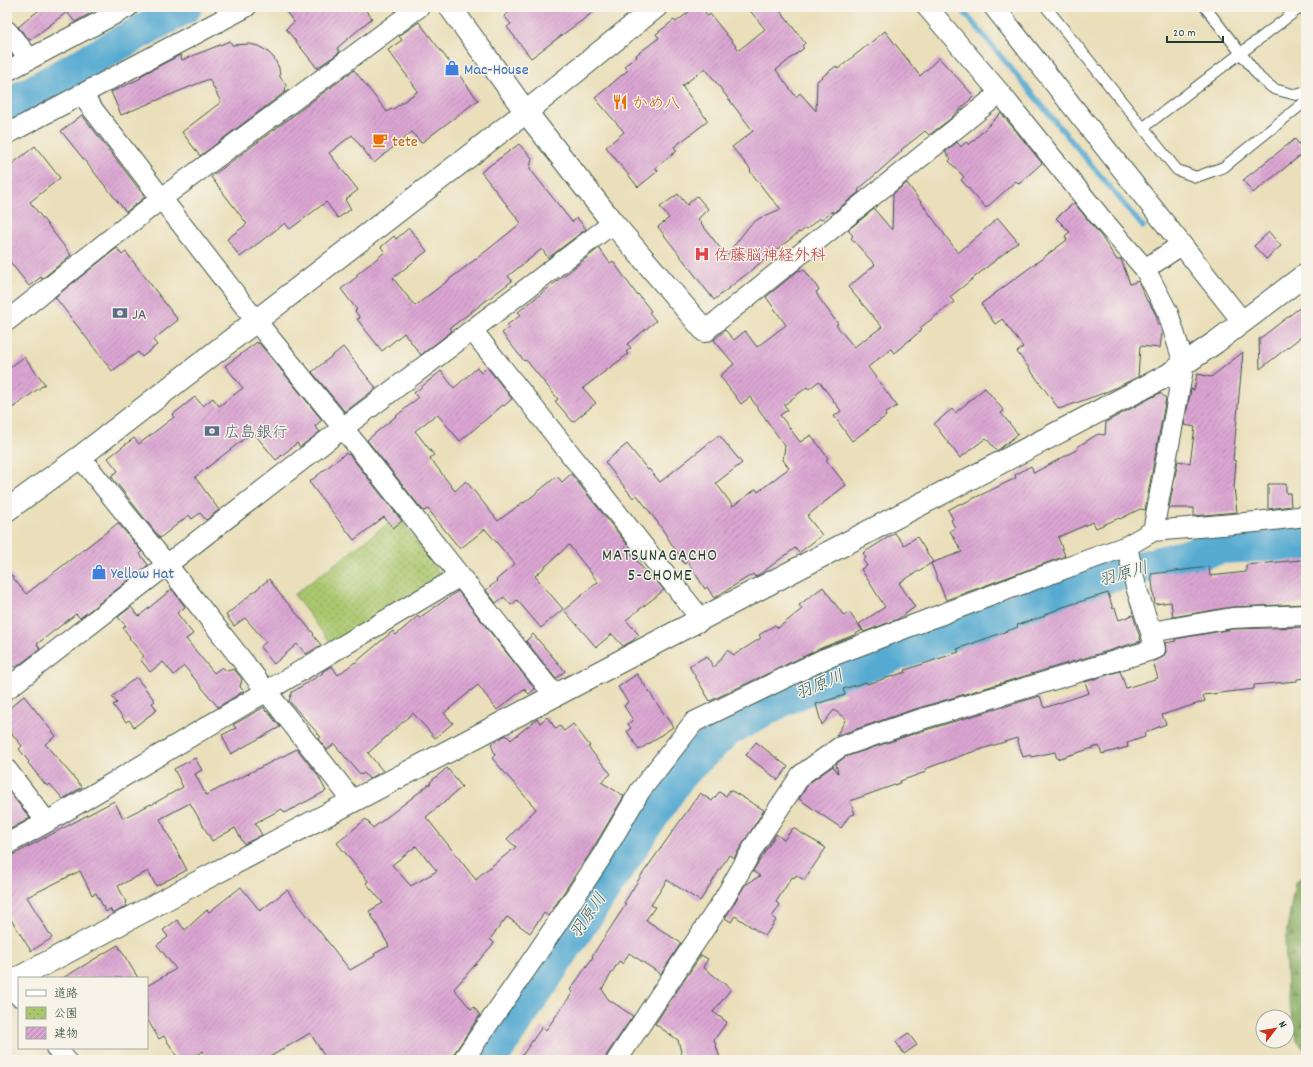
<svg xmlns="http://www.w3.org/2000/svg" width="1313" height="1067" viewBox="0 0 1313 1067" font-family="Dekko,'Klee One',sans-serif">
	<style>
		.forest { fill: url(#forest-firs); stroke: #53744a }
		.park { fill: url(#park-dots); stroke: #648251 }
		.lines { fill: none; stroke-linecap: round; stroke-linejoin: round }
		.stream { stroke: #57aad2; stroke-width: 5.5 }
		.river { stroke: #57aad2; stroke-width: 34 }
		.building { fill: url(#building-hatch); fill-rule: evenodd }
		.service-casing { stroke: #3d5548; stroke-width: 12 }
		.minor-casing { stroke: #3d5548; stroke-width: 22 }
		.tertiary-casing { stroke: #3d5548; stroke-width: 24 }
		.service { stroke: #fff; stroke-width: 10 }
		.minor { stroke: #fff; stroke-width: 20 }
		.tertiary { stroke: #fff; stroke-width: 22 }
		.labels { text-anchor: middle; stroke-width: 3; stroke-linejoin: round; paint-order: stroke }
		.shop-label { font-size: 16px; fill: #366cbe; stroke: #f7f3e8; text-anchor: start }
		.food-label { font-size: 16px; fill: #c56008; stroke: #f7f3e8; text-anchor: start }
		.health-label { font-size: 16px; fill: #be3a42; stroke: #f7f3e8; text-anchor: start }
		.service-label { font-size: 16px; fill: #4e5e75; stroke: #f7f3e8; text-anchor: start }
		.neighbourhood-label { font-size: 17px; letter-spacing: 1px; fill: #1f3d34; stroke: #f7f3e8 }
		.water-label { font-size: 17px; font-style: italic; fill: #305e63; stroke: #f7f3e8 }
	</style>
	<defs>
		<pattern id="forest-firs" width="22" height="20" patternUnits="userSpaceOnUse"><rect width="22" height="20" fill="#87ac61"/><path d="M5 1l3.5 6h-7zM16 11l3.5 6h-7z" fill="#6e8d51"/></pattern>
		<pattern id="park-dots" width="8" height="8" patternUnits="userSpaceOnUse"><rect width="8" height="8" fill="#aac76e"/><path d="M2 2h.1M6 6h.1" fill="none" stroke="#8aa35b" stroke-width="1.8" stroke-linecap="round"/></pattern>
		<pattern id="building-hatch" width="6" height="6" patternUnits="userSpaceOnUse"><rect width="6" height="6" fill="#dba5d3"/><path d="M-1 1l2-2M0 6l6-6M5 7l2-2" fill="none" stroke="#b188ac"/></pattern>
	</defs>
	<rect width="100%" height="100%" fill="#f7f3e8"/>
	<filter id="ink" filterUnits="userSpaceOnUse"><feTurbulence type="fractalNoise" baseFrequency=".025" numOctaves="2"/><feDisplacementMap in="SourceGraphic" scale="8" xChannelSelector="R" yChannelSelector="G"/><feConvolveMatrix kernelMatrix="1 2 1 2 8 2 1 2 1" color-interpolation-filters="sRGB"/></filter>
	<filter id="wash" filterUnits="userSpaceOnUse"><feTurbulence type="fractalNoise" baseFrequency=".012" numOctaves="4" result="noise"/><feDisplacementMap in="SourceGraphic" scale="16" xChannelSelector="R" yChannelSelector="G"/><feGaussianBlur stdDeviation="0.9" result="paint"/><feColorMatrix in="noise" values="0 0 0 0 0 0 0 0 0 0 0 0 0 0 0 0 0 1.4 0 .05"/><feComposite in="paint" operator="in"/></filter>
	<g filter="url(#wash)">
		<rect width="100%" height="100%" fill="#eadfba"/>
		<path class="forest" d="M1306,874V1052L1297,1040L1287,994L1285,942L1295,882Z"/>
		<path class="park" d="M398,516L442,577L331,643L294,595Z"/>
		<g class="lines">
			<path class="stream" d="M960,7L1143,227"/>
			<path class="river" d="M7,106L185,7
				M490,1060L680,774L727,730L782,700L831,678L1109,576L1222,547L1306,543"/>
		</g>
		<g id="blocks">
			<path class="building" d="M43,7H99L91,13L75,22L67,12L30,40L18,27Z
				M282,7H363L372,18L337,48L340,52L317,68L286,29L294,22Z
				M516,7H600L531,58L507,27L511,24L504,16Z
				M695,7H701L708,16L710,14L739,50L765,29L747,7H777L805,43L802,46L804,48L776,70L796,97L800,93L816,111L817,81L836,66L838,69L885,31L920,76L939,58L974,96L949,120L929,135L925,131L901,150L902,151L858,190L859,192L833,213L832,211L821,220L819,218L807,229L806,228L800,233L799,232L714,300L658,227L669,218L660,207L678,194L687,205L697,196L708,209L698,219L726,256L750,225L760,218L781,209L769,196L750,171L751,170L732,147L753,131L705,68L682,86L708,121L674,147L677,151L655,168L658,171L638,187L606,147L624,132L595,98L628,70L624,66L637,57L636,55L659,38L656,34L674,20L676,22Z
				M419,22L478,100L421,143L412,132L374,163L352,135L329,153L358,190L345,200L351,209L338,218L326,202L290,229L285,223L240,257L227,239L247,224L211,177L354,70L387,112L391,109L392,110L418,91L388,50L402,40L399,36Z
				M230,41L232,45L249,44L258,46L267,51L274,58L279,68L280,77L286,85L285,92L200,156L182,132L221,102L209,79L121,115L111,92L141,78L140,76L180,55L182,60Z
				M1001,113L1042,163L1019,184L1016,181L986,208L961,180L964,177L949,161L951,159L945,152L957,142L961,147L966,142L969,145Z
				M82,115L145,197L126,212L61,131Z
				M1295,139L1305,152L1253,193L1243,180Z
				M519,144L532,158L530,169L572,222L577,218L586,229L548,258L542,249L508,276L512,281L450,328L452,331L421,355L404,333L382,351L357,319L360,318L355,311L357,310L341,289L358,276L356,275L385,252L381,247L394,236L396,239L409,228L427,251L393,278L415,306L490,248L521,223L481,172Z
				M35,146L60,178L30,202L71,255L42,279L41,277L29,286L7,258V168Z
				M907,183L958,253L998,218L1018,242L950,297L954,302L920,328L922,330L894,353L891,349L868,367L897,406L885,414L886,416L852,441L834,416L841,411L819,381L809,389L807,387L784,405L788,410L780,415L800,442L811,435L828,458L826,460L846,485L807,516L822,535L799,553L795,548L763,572L755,577L753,574L714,598L707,587L705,589L688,562L684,564L661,527L637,495L633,498L605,462L627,444L648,470L649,469L660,482L719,435L742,463L716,483L733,506L756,489L758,492L789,468L783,460L785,446L750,397L741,404L720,376L734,364L714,340L725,330L734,340L745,331L757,347L786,325L766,297L799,270L801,271L804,269L819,290L816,292L819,298L838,324L836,325L854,347L882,327L848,287L875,265L851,238L853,236L848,230L874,209L892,230L893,194Z
				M1074,203L1101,236L1117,260L1121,259L1130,284L1138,281L1147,301L1149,302L1157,317V325H1160L1162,332L1160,348L1140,346L1138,377L1104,393L1059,409L1017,352L1023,347L1002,319L995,324L981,304L1067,240L1065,236L1070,232L1056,218Z
				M1269,232L1281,246L1266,259L1254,246Z
				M117,248L122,255L126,252L178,320L153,340L157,345L142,357L138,352L112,371L55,297Z
				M599,248L610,263L613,261L637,295L638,294L651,311L649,312L656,321L627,344L631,348L626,352L628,354L583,388L596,403L573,422L555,401L558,399L526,360L524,361L502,333L509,328L507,325L521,315L518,312Z
				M1306,303V333L1260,369L1259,339Z
				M257,342L258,344L259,343L322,420L315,426L320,432L300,447L297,443L276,460L253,432L195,477L219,510L206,520L200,513L192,519L189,515L160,538L111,476L118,471L108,458L134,438L139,444L174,417L172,415L195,397L203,406L213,398L219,406L243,388L225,366Z
				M343,347L376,388L345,412L312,372Z
				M1243,352L1233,460L1236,461L1234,488L1237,512L1194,516V508H1169L1178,461L1190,463L1195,427L1184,425L1191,389L1194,390L1197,374L1211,377Z
				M24,357L45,384L7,412V370Z
				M487,367L512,399L504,406L503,405L460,441L437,414L415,431L434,455L430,458L455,491L466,481L498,521L523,502L524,503L557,476L562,482L571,474L627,544L625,546L652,580L654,578L664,590L626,620L639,635L632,641L623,646L612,634L596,647L564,610L598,582L569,545L535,576L563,609L541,628L517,600L511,605L504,597L496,603L486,590L497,581L496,580L515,564L485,529L460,549L428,509L424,511L420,507L367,440L418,398L414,393L441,371L454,388L477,368L481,373Z
				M985,388L1004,411L1001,413L1018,434L997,451L986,438L960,458L934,424L952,409L955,413Z
				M1160,393L1166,398L1145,510L1140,509L1120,519L1119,518L1096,528L1093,522L1058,537L1065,556L946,600L931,563L962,552L950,531L955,528L951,520L953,519L948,510L961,503L962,504L1016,478L1015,475L1031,466L1034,473L1078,449L1077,447L1098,434L1105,435L1106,422Z
				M346,453L348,455L349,454L402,521L393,528L384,517L354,540L309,482Z
				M1268,484H1286V493H1290L1291,506L1268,509Z
				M118,523L142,552L140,554L148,565L80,618L76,614L37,644L40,649L15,668L7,658V570L26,594Z
				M895,533L904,545L917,537L933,562L899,583L915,607L898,619L864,632L859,624L885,607L861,569L867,566L863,560L866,558L863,553Z
				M1301,560H1306V604L1232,607L1173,617L1171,602L1155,604L1151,574L1209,567L1210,576L1246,572V565Z
				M269,579L279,593L314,634L313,635L321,645L306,654L297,644L274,664L260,647L266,642L245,618L234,626L226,615Z
				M823,587L844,616L849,612L862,630L854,635L819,649L710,701L689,666L707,656L714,668L727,650L734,655L761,638L759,635L775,625L778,628L802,609L799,605Z
				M172,589L185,607L177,613L193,634L186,639L214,673L222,667L227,671L234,669L242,679L240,687L244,691L218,707L184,666L174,675L163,662L150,672L140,659L144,656L129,638L130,637L123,628L126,626L118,617L131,607L139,616Z
				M458,591L535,689L529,694L524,689L497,710L478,685L444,713L453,723L435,738L413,713L368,753L383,771L369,779L364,773L361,775L334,744L327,750L318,739L321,737L289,701L292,692L323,673L322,672L332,666L338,675L355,662V663L393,631L396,635L418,616L419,618Z
				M1108,593L1113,609L1115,608L1119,620L1133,615L1141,641L912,710L836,736L846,719L834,710L822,725L816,704L845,695L843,689L866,682L867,684L906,672L905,670L959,652L957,649L1018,627L1017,625L1045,616L1044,615L1063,607Z
				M1306,627V678L1297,679V681L1254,685V689L1203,695L1205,701L1162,715L1166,724L1144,733L1145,737L1127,743L1128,747L1102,754L1099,746L1057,759L1055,752L1031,757L1030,755L1023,757L1017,738L963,755L925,769L926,772L900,781V783L850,801L855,814L849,816L841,828L799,799L809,783L833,766L838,773L836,764L845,757L919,732L1040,696L1044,708L1089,693L1085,682L1120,671L1126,688L1158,678L1153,662L1163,657L1166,652L1165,643L1176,641L1175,639L1233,629Z
				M533,634L565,671L556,679L526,641Z
				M637,674L673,727L639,750L627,731L631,728L628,724L633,720L624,706L628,702L618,687Z
				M136,677L155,701L152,703L157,710L134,727L129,720L126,722L113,705L117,703L112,697Z
				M24,696L56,736L45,744L82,787L63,799L50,784L48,786L45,784L28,763L29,762L19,749L22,746L7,728V710Z
				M264,707L266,712L267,711L280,727L231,754L222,735L236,728L233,725Z
				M547,717L556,729L560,726L564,731L573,724L590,746L588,747L611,774L601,782L624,796L592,850L548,916L544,913L530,933L507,917L490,939L494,943L454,989L471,1009L474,1007L480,1015L453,1055L447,1060H327L310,1033L265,1060H209L203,1051L188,1060H179L164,1036L159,1039L147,1019V986L176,969L157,945L168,937L163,930L177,920L185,930L207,910L209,912L241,887L260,911L287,890L350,970L375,956L374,954L389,946L369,911L383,903L366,883L368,881L337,843L366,819L373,828L431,783L430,782L447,768L462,787L426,817L476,880L480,875L516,847L507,839L536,809L492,758L495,755L491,744L506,735L511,740L537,719L540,723ZM416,846L437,871L411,886L392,865Z
				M756,742L788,767L778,780L746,755Z
				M297,749L317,774L326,791L285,813L282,809L255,823L262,835L244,844L235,828L212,841L190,803L160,819L187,870L156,886L148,871L118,886L126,902L125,903L127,906L113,914L110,909L106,912L96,893L92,895L80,871L27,897L52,938L31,951L7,913V858L114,801L123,818L151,804V805L183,787L174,769L195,758L202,770L195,774L206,795Z
				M7,789L30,818L7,831Z
				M730,790L764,810L734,858L729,855L700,901L667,880L651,905L655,907L646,920L681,943L661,974L629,953L623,964L619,961L602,989L608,999L633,1016L607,1054L606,1060H519L542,1027L546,1030L573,992L570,990L593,957L592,956L626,904L624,903L641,876L700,793L712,801L719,792L726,796Z
				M793,828L826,848L804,880L796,875L794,878L792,877L776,902L780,905L772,917L776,920L765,936L735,916L731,922L725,918L745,885L760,876L753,871L776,834L784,840Z
				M118,945L138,978H63Z
				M701,955L708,959L703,967L731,989L713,1012L727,1022L714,1040L720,1058L712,1060H683L678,1040L655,1024Z
				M908,1033L917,1045L904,1054L896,1042Z"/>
		</g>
	</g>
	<g filter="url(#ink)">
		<use href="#blocks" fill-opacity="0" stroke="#3d5548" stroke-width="1"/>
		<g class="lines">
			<g class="service-casing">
				<path id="service" d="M1046,7L1177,170L1196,177L1224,167L1306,101
					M1205,7L1260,78L1274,89L1296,95L1306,92
					M1144,127L1301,7"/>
			</g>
			<g class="minor-casing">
				<path id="minor" d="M927,7L1000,93L1100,217L1145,269L1168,313L1184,364L1153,531L1256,522L1306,516
					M994,7L1242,321
					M7,31L30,59
					M7,71L128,7
					M81,94L256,321L343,428L555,696
					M7,134L246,7
					M1145,269L1181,245
					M7,321L162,198L419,7
					M472,330L701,619
					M705,331L1000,93
					M80,457L167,565L353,801
					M1151,632L1232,618L1306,615
					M7,689L343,428L613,223
					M7,770L47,822
					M7,844L47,822L460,576
					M7,975L19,996
					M56,1048L66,1060
					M463,1060L540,949L602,856L640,791L694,722L824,659L1011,588L1127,546L1153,531
					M617,1060L724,899L756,843L801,775L840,747L915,721L1155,649L1151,632L1136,587L1127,546"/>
			</g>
			<g class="tertiary-casing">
				<path id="tertiary" d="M450,7L526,112L613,223L705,331
					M7,510L80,457L526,112L656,7
					M7,984L202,880L1168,375L1216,342L1306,274"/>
			</g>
			<use href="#service" class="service"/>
			<use href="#minor" class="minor"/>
			<use href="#tertiary" class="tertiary"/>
		</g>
	</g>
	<defs>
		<g id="shop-bare" transform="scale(1.2)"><path d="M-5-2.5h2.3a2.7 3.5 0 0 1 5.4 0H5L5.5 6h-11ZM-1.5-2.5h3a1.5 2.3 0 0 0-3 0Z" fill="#3f7fe0" stroke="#f7f3e8" stroke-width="2.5" paint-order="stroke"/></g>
		<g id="restaurant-bare" transform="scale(1.2)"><path d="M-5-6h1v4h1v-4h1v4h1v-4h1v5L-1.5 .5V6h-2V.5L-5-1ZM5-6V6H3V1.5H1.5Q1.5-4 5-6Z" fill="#e8710a" stroke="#f7f3e8" stroke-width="2.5" paint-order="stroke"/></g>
		<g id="cafe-bare" transform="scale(1.2)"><path d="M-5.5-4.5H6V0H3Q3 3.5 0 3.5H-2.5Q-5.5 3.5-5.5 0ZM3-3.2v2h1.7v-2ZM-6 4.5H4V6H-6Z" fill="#e8710a" stroke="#f7f3e8" stroke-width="2.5" paint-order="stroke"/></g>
		<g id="hospital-bare" transform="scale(1.2)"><path d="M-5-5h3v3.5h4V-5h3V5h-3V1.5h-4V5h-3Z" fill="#e0444e" stroke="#f7f3e8" stroke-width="2.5" paint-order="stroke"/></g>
		<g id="bank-bare" transform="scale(1.2)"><path d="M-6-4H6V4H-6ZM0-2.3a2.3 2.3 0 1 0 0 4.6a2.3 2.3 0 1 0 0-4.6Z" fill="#5c6f8a" stroke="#f7f3e8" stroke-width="2.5" paint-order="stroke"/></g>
	</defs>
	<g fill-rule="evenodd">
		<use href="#shop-bare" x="452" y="68"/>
		<use href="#restaurant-bare" x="620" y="102"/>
		<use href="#cafe-bare" x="380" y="140"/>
		<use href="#hospital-bare" x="702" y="254"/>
		<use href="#bank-bare" x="120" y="313"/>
		<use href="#bank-bare" x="212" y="431"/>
		<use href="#shop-bare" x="99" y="572"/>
	</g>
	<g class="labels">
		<g class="shop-label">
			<text x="464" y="74">Mac-House</text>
			<text x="111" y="578">Yellow Hat</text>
		</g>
		<g class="food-label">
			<text x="632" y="108">かめ八</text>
			<text x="392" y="146">tete</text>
		</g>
		<g class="health-label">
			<text x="714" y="260">佐藤脳神経外科</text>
		</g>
		<g class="service-label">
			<text x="132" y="319">JA</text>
			<text x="224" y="437">広島銀行</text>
		</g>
		<g class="neighbourhood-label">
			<text x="660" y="560">MATSUNAGACHO<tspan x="660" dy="20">5-CHOME</tspan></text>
		</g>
		<g class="water-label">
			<text transform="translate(1123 573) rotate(-16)" y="6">羽原川</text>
			<text transform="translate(819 684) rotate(-23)" y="6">羽原川</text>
			<text transform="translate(587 915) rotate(-56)" y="6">羽原川</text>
		</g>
	</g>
	<rect width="1313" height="1067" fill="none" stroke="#f7f3e8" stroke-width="24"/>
	<rect x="18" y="977" width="130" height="72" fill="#f7f3e8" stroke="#a1aaa0"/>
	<rect x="26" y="990" width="20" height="6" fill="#ffffff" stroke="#a1aaa0"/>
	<text x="54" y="997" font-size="12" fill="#1f3d34">道路</text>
	<rect x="26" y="1007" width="20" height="12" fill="url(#park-dots)" stroke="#a1aaa0"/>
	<text x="54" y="1017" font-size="12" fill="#1f3d34">公園</text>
	<rect x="26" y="1027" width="20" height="12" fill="url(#building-hatch)" stroke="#a1aaa0"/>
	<text x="54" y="1037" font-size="12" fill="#1f3d34">建物</text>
	<g transform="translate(1275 1029) rotate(59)"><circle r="19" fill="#f7f3e8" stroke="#a1aaa0"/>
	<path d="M0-3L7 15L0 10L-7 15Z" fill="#c8321e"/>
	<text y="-6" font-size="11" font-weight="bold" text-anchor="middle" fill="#1f3d34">N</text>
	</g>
	<path d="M1167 36v6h56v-6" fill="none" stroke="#1f3d34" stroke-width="2"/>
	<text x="1173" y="36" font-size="12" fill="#1f3d34" stroke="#f7f3e8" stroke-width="3" paint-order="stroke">20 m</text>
</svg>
